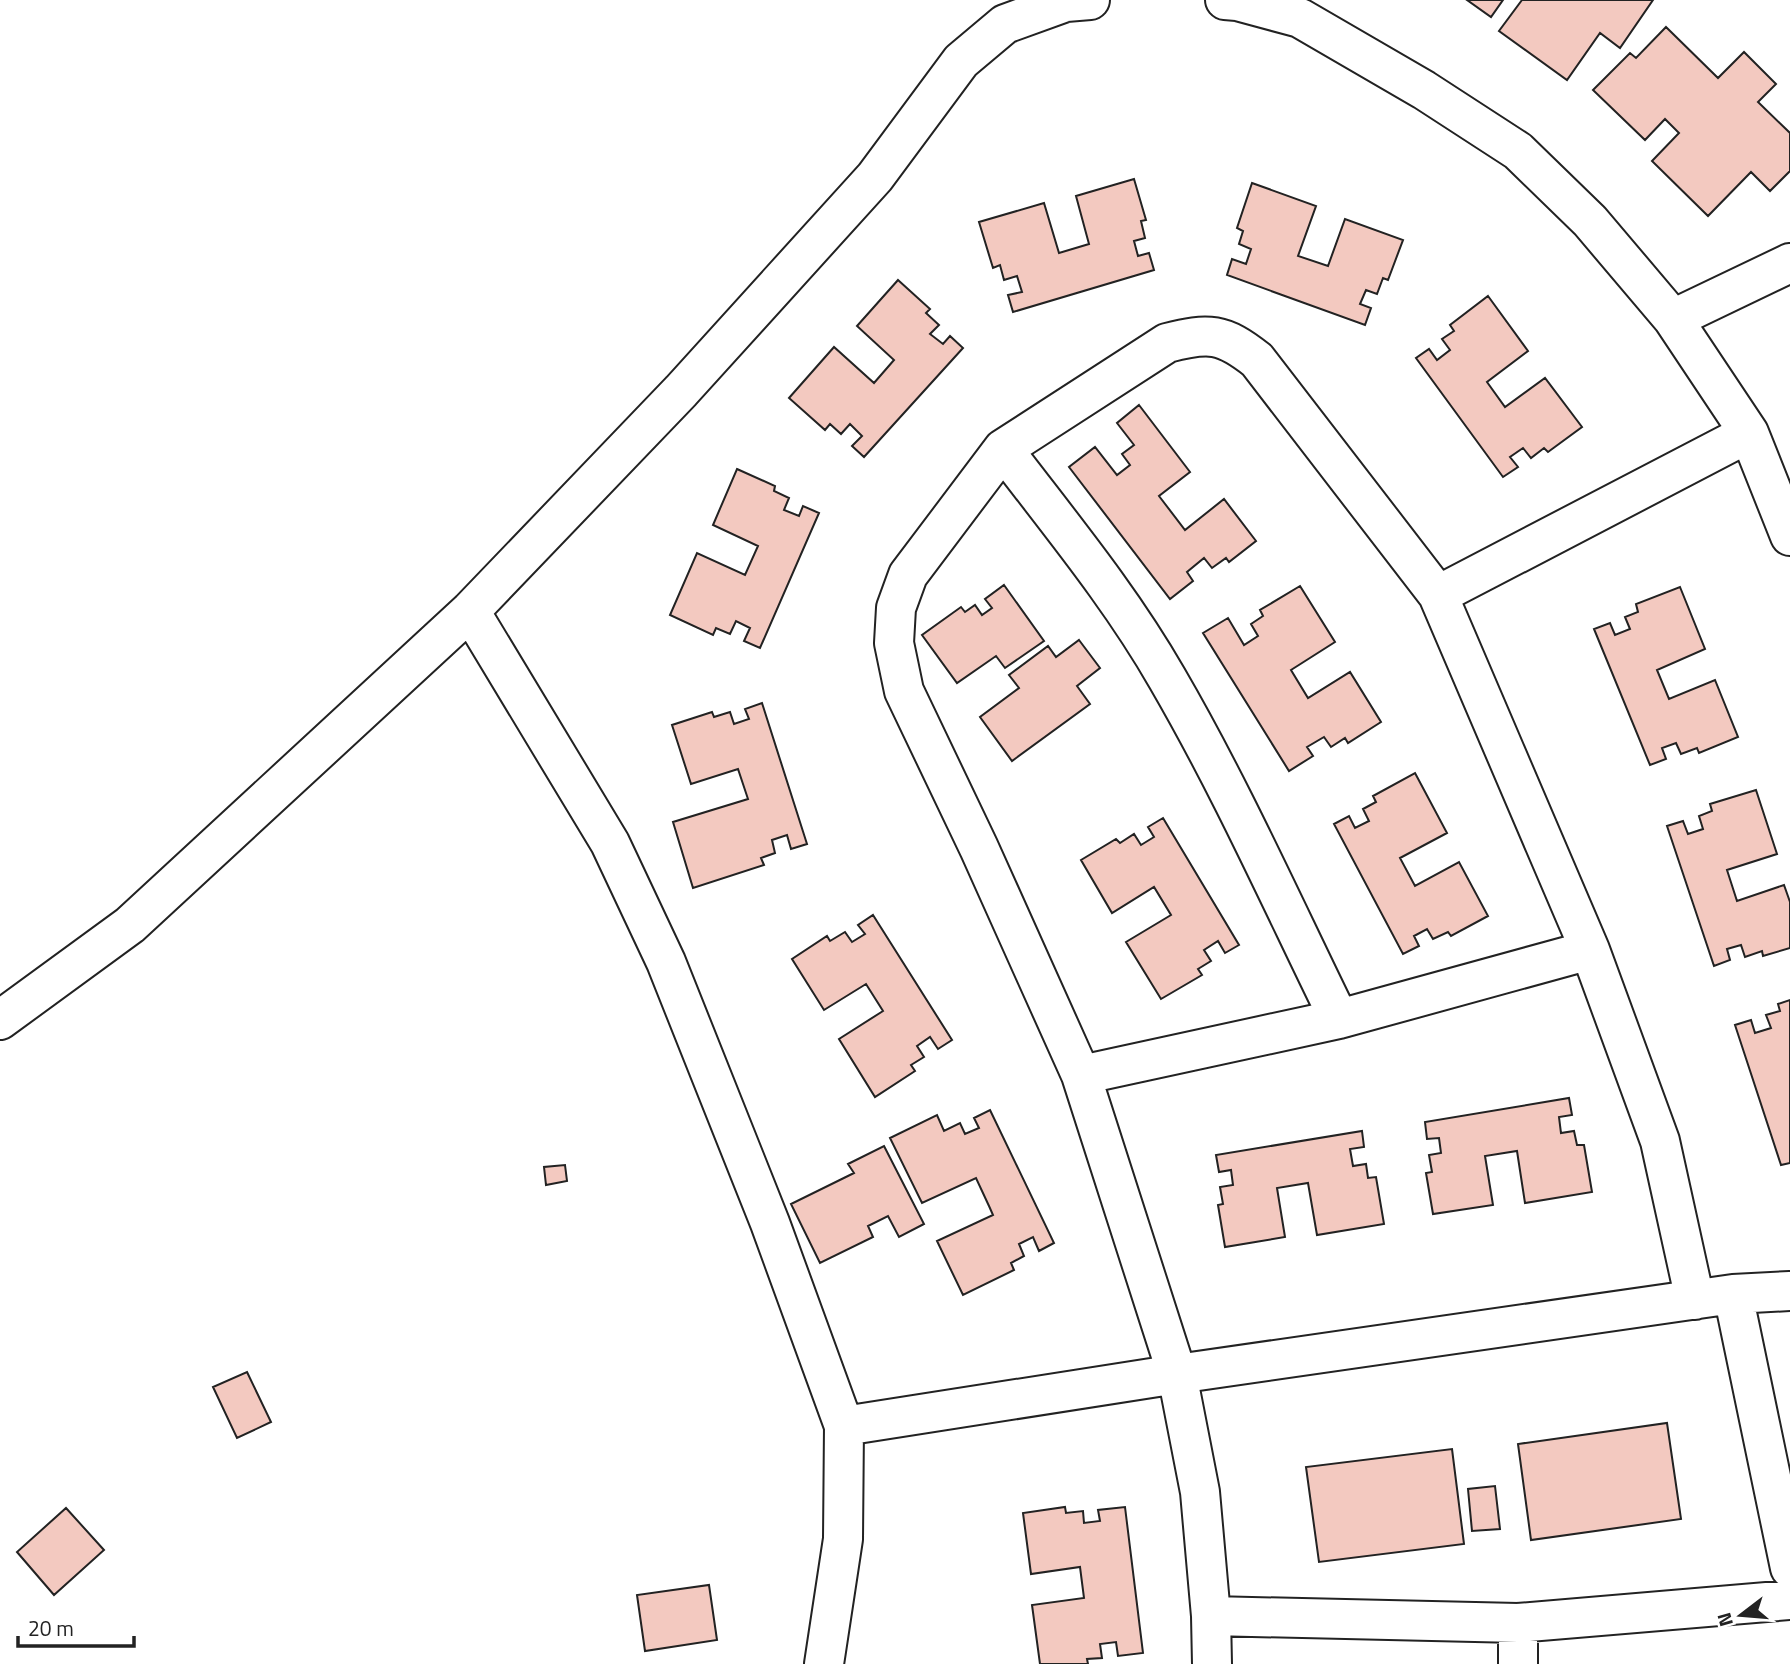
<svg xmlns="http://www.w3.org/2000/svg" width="1790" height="1664" viewBox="0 0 1790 1664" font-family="'Titillium Web',sans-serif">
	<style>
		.building { fill: #f3c9c0; stroke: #222; stroke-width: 2 }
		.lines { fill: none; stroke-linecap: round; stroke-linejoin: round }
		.minor-casing { stroke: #222; stroke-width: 42 }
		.minor { stroke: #fff; stroke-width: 38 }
	</style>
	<rect width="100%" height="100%" fill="#fff"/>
	<path class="building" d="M1467,0H1503L1491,17Z
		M1522,0H1653L1620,48L1600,33L1567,80L1499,31Z
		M1666,27L1718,78L1744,52L1776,84L1758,102L1790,133V171L1770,191L1751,172L1708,216L1652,161L1679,133L1665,119L1645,140L1593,90L1630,53L1636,58Z
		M1134,179L1146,220L1141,221L1145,238L1134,241L1138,256L1149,253L1154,270L1013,312L1008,295L1022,292L1017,276L1004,280L1000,265L993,268L979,222L1044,203L1059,253L1089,244L1076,196Z
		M1252,183L1316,206L1298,256L1328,266L1345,219L1403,240L1388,280L1383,278L1377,294L1366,290L1360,304L1371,308L1365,325L1227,275L1232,259L1246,264L1251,249L1239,244L1243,231L1237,228Z
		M898,280L930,309L926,313L939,325L930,334L943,344L950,336L963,348L864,457L852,446L862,436L850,424L841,434L830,424L825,430L789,398L834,347L874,383L894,360L857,326Z
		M1488,296L1528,351L1487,382L1505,407L1545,378L1582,427L1548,452L1544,448L1531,458L1523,448L1510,457L1518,467L1503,477L1416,358L1429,349L1437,360L1450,350L1442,339L1454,331L1450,325Z
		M1139,405L1190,472L1159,496L1185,530L1224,499L1256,541L1229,562L1226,558L1212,568L1204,558L1187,572L1193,581L1170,599L1069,467L1095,447L1117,475L1130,465L1122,454L1134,445L1117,423Z
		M737,469L775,486L774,491L789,498L784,510L799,516L803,506L819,513L760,648L744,641L750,628L736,621L730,634L716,628L713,635L670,615L697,553L745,575L758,546L713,525Z
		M1004,585L1044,641L1005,668L996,656L957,683L922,635L961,607L965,612L975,605L982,615L992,608L985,599Z
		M1300,586L1335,642L1291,670L1308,698L1350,672L1381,722L1348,743L1345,738L1331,747L1324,737L1307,747L1313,756L1289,771L1203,633L1228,618L1244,645L1258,636L1251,624L1263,616L1260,610Z
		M1680,587L1705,649L1657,670L1669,699L1715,680L1738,737L1699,753L1697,748L1681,754L1676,743L1662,748L1666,759L1650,765L1594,629L1610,623L1615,635L1630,629L1625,617L1638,612L1636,604Z
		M1079,640L1100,668L1077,686L1090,704L1012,761L980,717L1019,688L1009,675L1048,646L1056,657Z
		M762,703L807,844L791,849L787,835L772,840L775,853L761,858L764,865L693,888L673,822L748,799L738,769L691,784L672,725L712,712L714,717L730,712L734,724L749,719L745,709Z
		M1415,773L1447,833L1400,858L1415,886L1459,862L1488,916L1451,936L1448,932L1433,939L1427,929L1414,936L1419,946L1403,954L1334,824L1349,816L1355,828L1369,821L1363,809L1376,802L1373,796Z
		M1756,790L1777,854L1727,870L1737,901L1784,885L1790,902V948L1763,956L1762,951L1745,957L1741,945L1727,949L1730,960L1714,966L1667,826L1683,821L1688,834L1703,829L1699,816L1712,811L1710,804Z
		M1163,818L1239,945L1225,953L1218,941L1204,950L1211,961L1198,969L1202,975L1161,999L1126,942L1171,915L1154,887L1112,913L1081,860L1116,839L1120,843L1134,834L1141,845L1154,837L1148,827Z
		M873,915L952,1040L938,1049L930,1037L917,1046L924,1057L911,1065L915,1071L875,1097L839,1039L883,1011L866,984L824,1010L792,959L827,936L830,941L845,932L852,942L865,934L858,925Z
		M1790,1000V1163L1781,1165L1735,1025L1751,1020L1755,1033L1771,1028L1766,1015L1780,1011L1778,1004Z
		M1569,1098L1572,1115L1559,1117L1561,1133L1574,1131L1577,1145H1584L1592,1192L1525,1203L1517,1151L1485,1156L1493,1205L1433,1214L1426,1173L1432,1172L1429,1155L1441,1153L1439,1138L1427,1139L1425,1122Z
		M990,1110L1054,1243L1039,1251L1033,1237L1019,1244L1024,1256L1011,1263L1014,1270L963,1295L937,1241L993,1215L989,1206L976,1178L922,1203L890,1138L937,1115L944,1131L960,1123L965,1134L979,1128L974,1118Z
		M1362,1131L1364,1147L1350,1149L1353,1166L1366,1164L1368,1178L1376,1177L1384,1224L1317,1235L1308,1183L1277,1188L1285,1237L1225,1247L1218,1205L1223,1204L1220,1187L1233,1185L1231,1170L1219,1172L1216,1155Z
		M884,1146L924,1224L899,1237L888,1216L868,1226L873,1237L820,1263L791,1204L854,1173L848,1164Z
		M565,1165L567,1181L546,1185L544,1167Z
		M247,1372L271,1422L237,1438L213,1387Z
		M1667,1423L1681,1519L1531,1540L1518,1444Z
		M1452,1449L1464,1544L1319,1562L1306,1467Z
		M1495,1486L1500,1529L1472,1531L1468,1489Z
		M1065,1507L1066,1513L1083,1511L1084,1523L1100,1521L1098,1510L1125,1507L1143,1653L1118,1656L1116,1642L1100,1644L1102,1658L1087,1659L1088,1664H1040L1032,1605L1084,1598L1080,1567L1031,1574L1023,1513Z
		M66,1508L104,1550L54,1595L17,1552Z
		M709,1585L717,1640L645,1651L637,1595Z"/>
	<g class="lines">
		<g class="minor-casing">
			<path id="minor" d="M1225,0L1237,1L1300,18L1424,90L1518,151L1590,221L1673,319L1749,433L1790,536
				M1673,319L1790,263
				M1003,449C1060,524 1120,596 1167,678C1231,788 1283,905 1339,1019
				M1438,595L1749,433
				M470,611L610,843L666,962L770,1223L844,1426L843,1539L824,1664
				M0,1020L130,925L470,611L681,391L875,177L961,61L1005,24L1066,2L1090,0
				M1081,1075L1339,1019L1590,950
				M1733,1294L1790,1568
				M844,1426L1177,1374L1733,1294L1790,1291
				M1211,1616L1518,1623L1790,1600
				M1212,1664L1211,1616L1200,1492L1177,1374L1081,1075L979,848L904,691L894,643L896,608L908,575L1003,449L1167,343C1209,332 1223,333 1257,360L1438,595L1590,950L1660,1141L1695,1300
				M1518,1664V1623"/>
		</g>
		<use href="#minor" class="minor"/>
	</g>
	<g transform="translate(1741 1615) rotate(254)" stroke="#ffffff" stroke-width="5" paint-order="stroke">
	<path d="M0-5L12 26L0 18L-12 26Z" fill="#222222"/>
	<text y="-10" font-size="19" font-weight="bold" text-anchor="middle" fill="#222222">N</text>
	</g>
	<path d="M18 1636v10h116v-10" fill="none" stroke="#222222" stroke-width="3.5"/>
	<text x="28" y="1636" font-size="21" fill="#222222" stroke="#ffffff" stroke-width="5" paint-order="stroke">20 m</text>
</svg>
